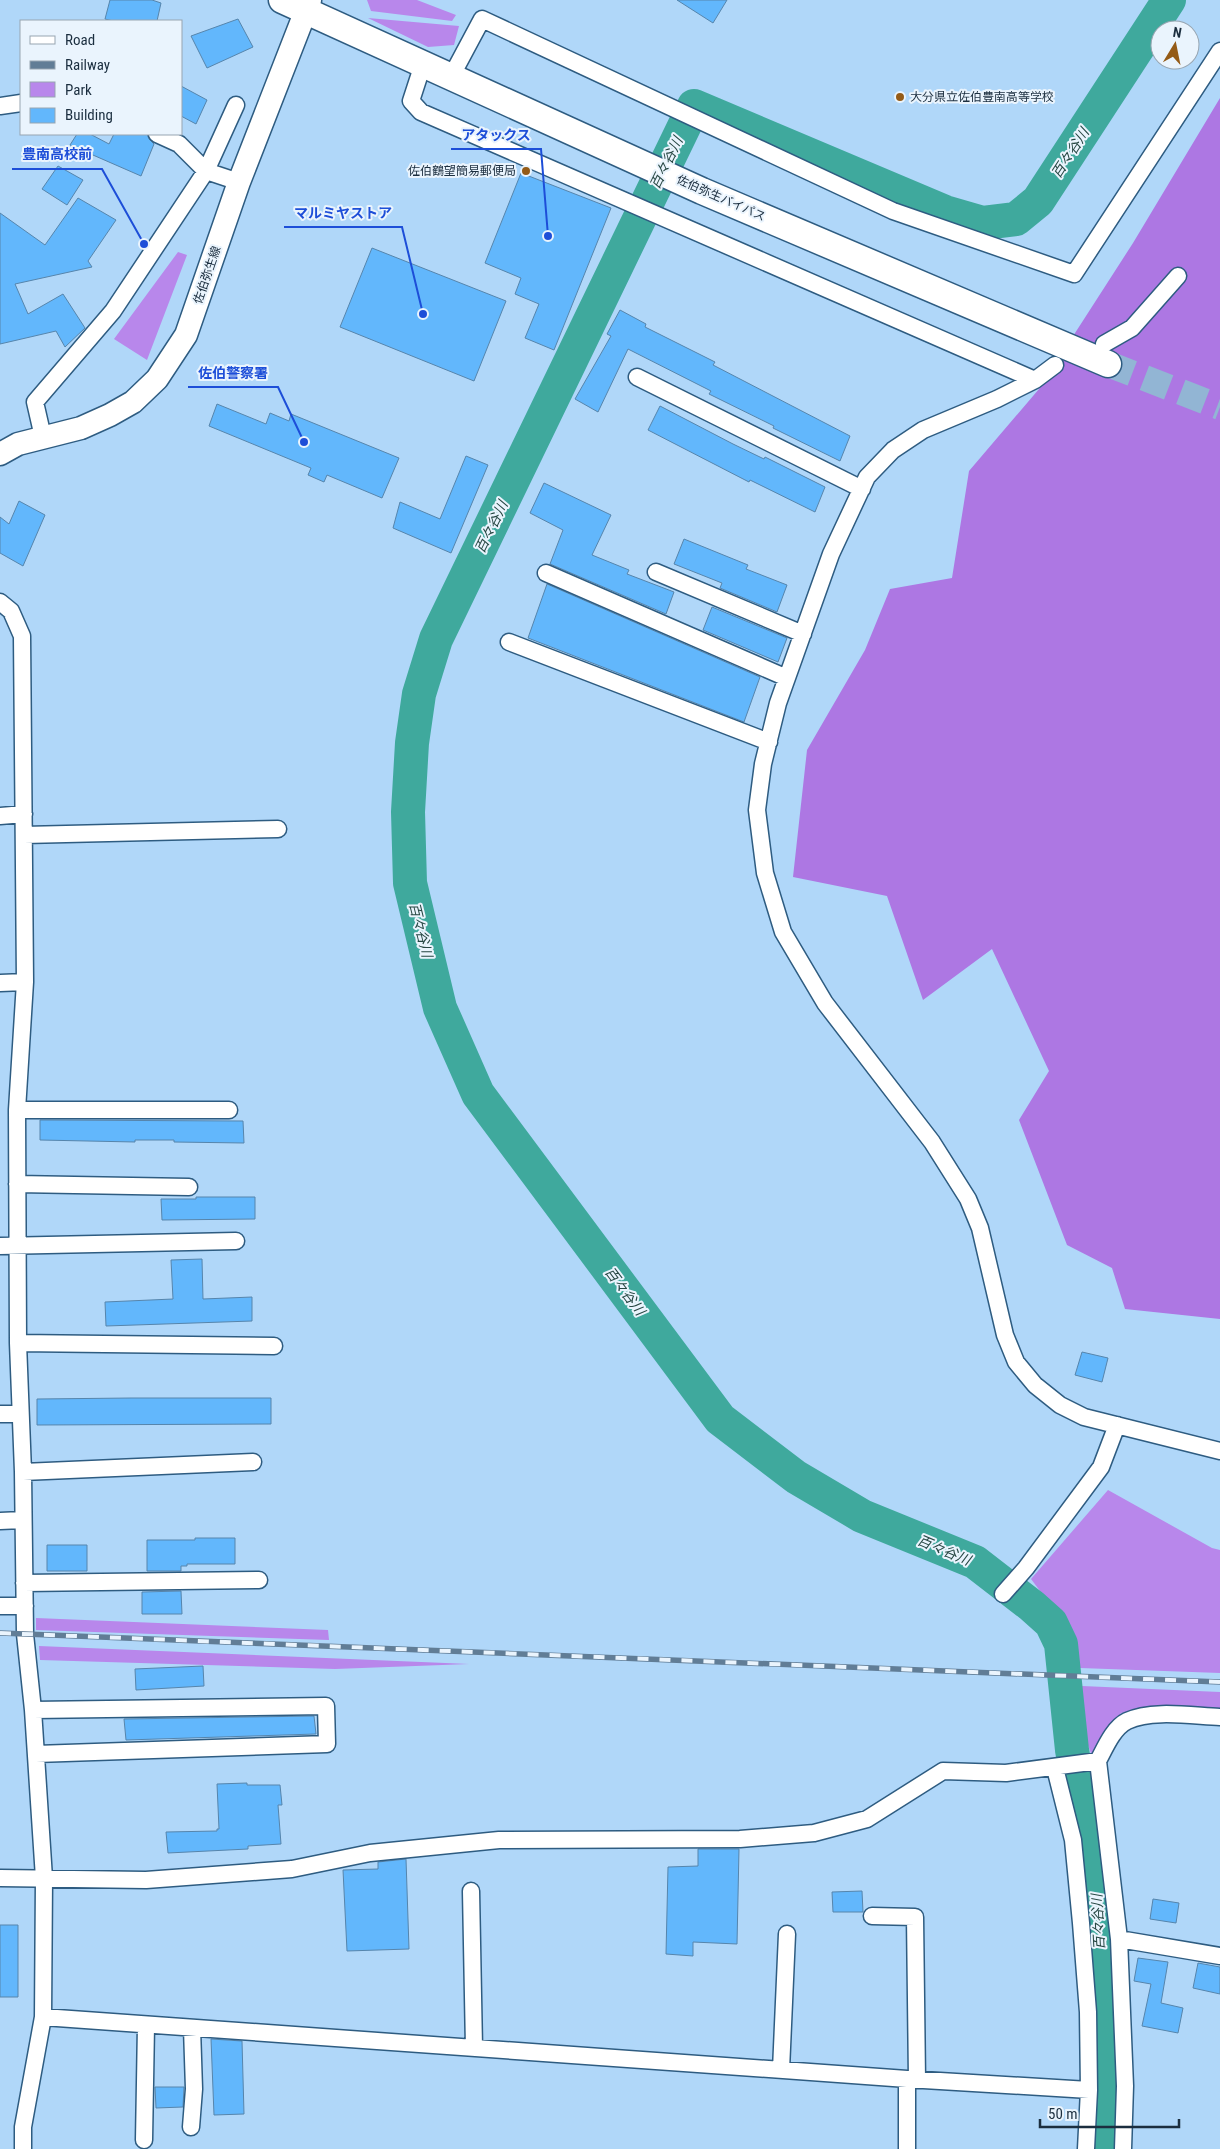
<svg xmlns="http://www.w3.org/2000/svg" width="1220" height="2149" viewBox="0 0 1220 2149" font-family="'Roboto Condensed','Noto Sans JP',sans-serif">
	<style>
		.green { fill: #b887eb }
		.forest { fill: #ad77e3 }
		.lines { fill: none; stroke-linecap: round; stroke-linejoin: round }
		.river { stroke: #3fa99d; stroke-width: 34 }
		.building { fill: #62b7fc; stroke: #5685ac }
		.trunk-tunnel { stroke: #92b5d4; stroke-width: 26; stroke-dasharray: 26 13; stroke-linecap: butt }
		.minor-casing { stroke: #2e5c81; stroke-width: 19 }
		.secondary-casing { stroke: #2e5c81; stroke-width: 25 }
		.trunk-casing { stroke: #2e5c81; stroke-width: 29 }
		.minor { stroke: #fff; stroke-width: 16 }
		.secondary { stroke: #fff; stroke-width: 22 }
		.trunk { stroke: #fff; stroke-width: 26 }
		.rail-casing { stroke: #617d96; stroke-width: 5.5 }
		.rail { stroke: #eaf4fd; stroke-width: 4; stroke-dasharray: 11; stroke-linecap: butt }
		.poi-dot { fill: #945b17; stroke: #eaf4fd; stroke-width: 2 }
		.labels { text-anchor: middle; stroke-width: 4; stroke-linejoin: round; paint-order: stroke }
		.poi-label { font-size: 12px; fill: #1b2e3f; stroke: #eaf4fd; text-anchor: start }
		.street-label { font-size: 12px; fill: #1b2e3f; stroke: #eaf4fd }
		.water-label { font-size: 14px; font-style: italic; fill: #274743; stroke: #eaf4fd }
		.leader { fill: none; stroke: #1d4ed8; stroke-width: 2 }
		.callout-dot { fill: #1d4ed8; stroke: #eaf4fd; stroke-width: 2 }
		.callout-label { font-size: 14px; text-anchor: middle; font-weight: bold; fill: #1d4ed8; stroke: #eaf4fd; stroke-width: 4; stroke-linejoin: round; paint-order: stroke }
	</style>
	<rect width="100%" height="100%" fill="#b0d7f9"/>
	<path class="green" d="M367,0H417L456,15L452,21L371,11Z
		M368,18L459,26L454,45L428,47Z
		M178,252L187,255L147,360L114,339Z
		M1108,1490L1212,1548L1220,1550V1673L1080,1668L1068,1628L1031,1579Z
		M36,1618L328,1630L329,1640L36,1630Z
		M39,1646L469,1664L335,1669L40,1660Z
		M1082,1686L1220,1692V1711L1155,1708L1121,1713L1106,1740L1092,1756L1080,1724Z"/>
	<path class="forest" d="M1220,98V1319L1125,1309L1112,1268L1067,1245L1019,1120L1049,1071L992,949L923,1000L887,896L793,877L807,750L865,650L890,589L952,578L969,471L1039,389L1133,243Z"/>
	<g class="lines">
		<path class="river" d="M1104,2149L1106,2069L1098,1894L1072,1750L1061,1644L1051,1623L1032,1606L975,1562L862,1516L796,1477L720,1419L478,1094L440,1008L410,883L408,812L412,743L419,694L436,639L694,106L945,212L983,223L1016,219L1038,201L1169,0"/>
	</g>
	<path class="building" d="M110,0H152L161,3L157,21H113L105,19Z
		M677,0H727L713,23Z
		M238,19L253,47L207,68L191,36Z
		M181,86L207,100L196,124L181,116Z
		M77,134H90L109,144L114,134H147L149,139L154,144L141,176L70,145Z
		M58,166L83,180L67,205L42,189Z
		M521,173L611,208L554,350L525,338L539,304L515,294L521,278L485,263Z
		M78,198L116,220L88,261L92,267L15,284L28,314L63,294L85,328L65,347L56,331L0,344V213L45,245Z
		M372,248L506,301L474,381L340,327Z
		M620,310L646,324L645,327L715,362L713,365L850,436L840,461L773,428L774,426L709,394L711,391L628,349L598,412L575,399L611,336L607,334Z
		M217,404L266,424L270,413L289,421L291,414L399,458L382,498L327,475L324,482L308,475L311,468L209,426Z
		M660,406L733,444L764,459L765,457L825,487L815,512L750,480L749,482L648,430Z
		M466,456L488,465L451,553L393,528L400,502L440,519Z
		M544,483L611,515L592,555L629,570L627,574L674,592L666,614L550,564L563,530L530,513Z
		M19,501L45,515L23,566L0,553V517L9,524Z
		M684,539L748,565L746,569L787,585L777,612L720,588L722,583L674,564Z
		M547,584L760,677L744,722L528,638Z
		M712,607L787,638L778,662L703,630Z
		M40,1120L243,1121L244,1143L174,1142V1140H135V1142L40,1140Z
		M196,1197H255V1219L162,1220L161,1199H196Z
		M202,1259L203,1299L252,1297V1321L106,1326L105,1302L173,1299L171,1260Z
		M1082,1352L1108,1358L1102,1382L1075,1375Z
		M131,1398H271V1424L37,1425V1399Z
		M195,1538H235V1564H187V1566H181V1571H147V1540H195Z
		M47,1545H87V1571H47Z
		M181,1591L182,1614H142V1592Z
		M203,1666L204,1686L136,1690L135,1669Z
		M314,1716L316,1734L126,1740L124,1719Z
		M247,1783V1785H280L282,1805H278L281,1844L248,1846V1849L168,1853L166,1832L217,1831V1829H219L217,1784Z
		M698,1849H739L737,1944L693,1942V1956L666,1954L668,1867L698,1866Z
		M406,1859L409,1949L347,1951L343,1870L378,1869V1862Z
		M862,1891L863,1912H833L832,1892Z
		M1153,1899L1179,1903L1176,1923L1150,1919Z
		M0,1925H18V1997H0Z
		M1138,1958L1168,1962L1161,2003L1183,2008L1178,2033L1142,2026L1151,1984L1134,1981Z
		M1198,1963L1220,1967V1994L1193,1988Z
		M211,2039L242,2041L244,2114L214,2115Z
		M155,2087H184L183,2107L156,2108Z"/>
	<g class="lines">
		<path class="trunk-tunnel" d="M1108,364L1220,407"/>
		<g class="minor-casing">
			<path id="minor" d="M423,64L411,101L421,112L1035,380
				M451,77L482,19L893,211L1074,274L1220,51
				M0,106L21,103
				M157,134L179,144L206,171L236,105
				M1104,344L1132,328L1178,276
				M1055,365L1035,380L997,399L923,430L893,450L867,477L831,554L778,703L763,764L757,810L765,873L783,932L825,1003L932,1142L968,1199L980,1228L1005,1335L1016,1362L1035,1385L1060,1405L1084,1417L1220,1451
				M637,377L862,489
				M43,437L35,402L113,311L206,171L239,182
				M656,572L803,634
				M546,573L787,678
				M0,602L11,611L22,636L25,982L17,1110L18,1343L23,1472L25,1634L33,1710L44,1878L43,2017L23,2127V2149
				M509,642L769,742
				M0,816L24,814
				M24,835L278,829
				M0,983L25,982
				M17,1110H229
				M17,1184L189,1187
				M0,1246L236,1241
				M18,1343L274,1346
				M0,1414H20
				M23,1472L253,1462
				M0,1521L22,1520
				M24,1583L259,1580
				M1003,1594L1026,1568L1101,1467L1117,1425
				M0,1606H25
				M33,1710L326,1706L327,1744L36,1754
				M1055,1768L1073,1840L1081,1923L1088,2012L1089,2090L1086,2149
				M0,1878L146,1880L292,1869L370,1853L499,1840L740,1839L814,1833L867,1819L943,1771L1006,1773L1098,1761
				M471,1891L474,2048
				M872,1916L915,1917L917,2080
				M1119,1939L1220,1956
				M43,2017L907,2079L1089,2090
				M781,2070L787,1934
				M191,2127L194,2089L192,2028
				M144,2140L146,2025
				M907,2149V2079
				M1123,2149L1125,2086L1119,1939L1098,1761C1105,1748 1113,1728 1127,1721C1152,1709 1193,1716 1220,1717"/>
		</g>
		<g class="secondary-casing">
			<path id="secondary" d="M0,454L18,444L81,428L110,415L133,402L157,379L186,335L239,182L310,0"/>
		</g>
		<g class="trunk-casing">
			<path id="trunk" d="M282,0L702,191L1108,364"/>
		</g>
		<use href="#minor" class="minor"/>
		<use href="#secondary" class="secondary"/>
		<use href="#trunk" class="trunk"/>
		<g class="rail-casing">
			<path id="rail" d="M0,1633L1220,1682"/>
		</g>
		<use href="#rail" class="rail"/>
	</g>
	<g class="poi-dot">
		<circle cx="900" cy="97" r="5"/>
		<circle cx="526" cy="171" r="5"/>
	</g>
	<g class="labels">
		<g class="poi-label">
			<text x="910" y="101">大分県立佐伯豊南高等学校</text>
			<text x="516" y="175" text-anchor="end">佐伯鶴望簡易郵便局</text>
		</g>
		<g class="street-label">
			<text transform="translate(721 198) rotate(24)" y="4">佐伯弥生バイパス</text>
			<text transform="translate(207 275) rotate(-71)" y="4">佐伯弥生線</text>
		</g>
		<g class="water-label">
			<text transform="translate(1070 153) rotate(-57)" y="5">百々谷川</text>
			<text transform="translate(666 163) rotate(-64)" y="5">百々谷川</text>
			<text transform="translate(491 527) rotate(-64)" y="5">百々谷川</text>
			<text transform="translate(421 930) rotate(76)" y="5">百々谷川</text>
			<text transform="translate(625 1291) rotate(53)" y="5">百々谷川</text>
			<text transform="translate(944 1550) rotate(23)" y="5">百々谷川</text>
			<text transform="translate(1098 1922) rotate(-93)" y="5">百々谷川</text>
		</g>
	</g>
	<path class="leader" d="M548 236L541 149H451M144 244L102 169H12M423 314L402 227H284M304 442L278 387H188"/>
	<g class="callout-dot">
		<circle cx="548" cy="236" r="5"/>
		<circle cx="144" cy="244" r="5"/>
		<circle cx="423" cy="314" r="5"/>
		<circle cx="304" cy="442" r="5"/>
	</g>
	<g class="callout-label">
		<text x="496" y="140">アタックス</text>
		<text x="57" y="159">豊南高校前</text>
		<text x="343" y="218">マルミヤストア</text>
		<text x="233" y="378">佐伯警察署</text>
	</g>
	<rect x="20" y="20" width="162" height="115" fill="#eaf4fd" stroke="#97a5b1"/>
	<rect x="30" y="36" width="25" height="8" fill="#ffffff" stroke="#97a5b1"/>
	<text x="65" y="45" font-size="15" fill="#1b2e3f">Road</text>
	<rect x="30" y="61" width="25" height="8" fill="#617d96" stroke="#97a5b1"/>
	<text x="65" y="70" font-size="15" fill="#1b2e3f">Railway</text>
	<rect x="30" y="82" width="25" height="15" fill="#b887eb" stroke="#97a5b1"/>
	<text x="65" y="95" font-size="15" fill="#1b2e3f">Park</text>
	<rect x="30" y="108" width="25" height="15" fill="#62b7fc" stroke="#97a5b1"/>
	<text x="65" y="120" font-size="15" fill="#1b2e3f">Building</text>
	<g transform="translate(1175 45) rotate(10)"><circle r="24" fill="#eaf4fd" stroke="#97a5b1"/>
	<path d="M0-4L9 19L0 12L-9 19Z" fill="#945b17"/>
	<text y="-8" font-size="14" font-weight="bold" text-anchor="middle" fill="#1b2e3f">N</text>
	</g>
	<path d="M1040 2119v8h139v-8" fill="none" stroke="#1b2e3f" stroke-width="2.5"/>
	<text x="1048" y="2119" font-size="15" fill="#1b2e3f" stroke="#eaf4fd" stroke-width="4" paint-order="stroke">50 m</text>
</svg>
